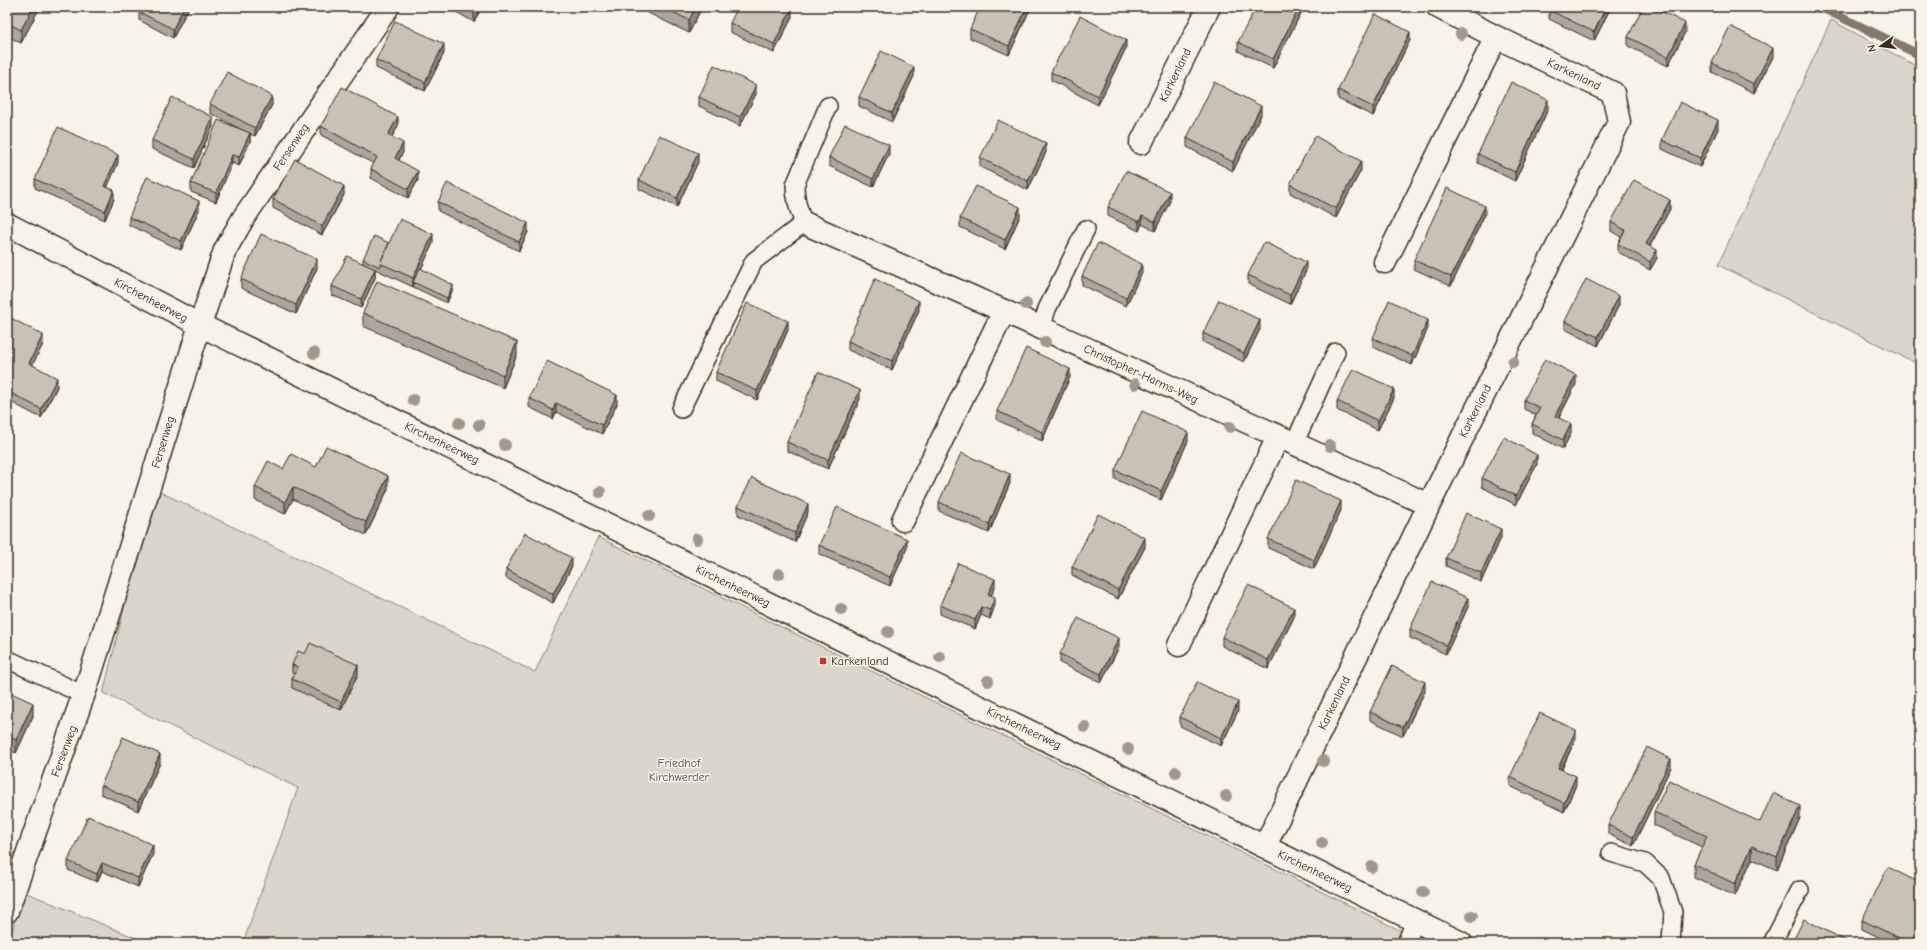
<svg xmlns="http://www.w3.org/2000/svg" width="1927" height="950" viewBox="0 0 1927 950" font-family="'Comic Neue',sans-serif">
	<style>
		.green { fill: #dbd6cb; stroke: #8b8074 }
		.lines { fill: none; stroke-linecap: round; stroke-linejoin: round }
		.stream { stroke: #84786c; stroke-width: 9 }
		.lane-casing { stroke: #3b2a1e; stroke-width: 20 }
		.street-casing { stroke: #3b2a1e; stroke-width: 25 }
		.secondary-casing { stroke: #3b2a1e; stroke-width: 25 }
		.lane { stroke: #f7f3e8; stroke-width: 17 }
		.street { stroke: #f7f3e8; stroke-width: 22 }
		.secondary { stroke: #f7f3e8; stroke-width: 22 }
		.tree { fill: #a1978c }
		.wall { fill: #aca69d; stroke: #3b2a1e }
		.shaded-wall { fill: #8c877f; stroke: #3b2a1e }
		.building { fill: #c8c1b6; stroke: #3b2a1e }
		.poi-dot { fill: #c8321e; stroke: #f7f3e8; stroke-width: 1.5 }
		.labels { text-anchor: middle; stroke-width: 3; stroke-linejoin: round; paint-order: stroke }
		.street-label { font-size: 12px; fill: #3b2a1e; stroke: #f7f3e8 }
		.poi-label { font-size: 12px; fill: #3b2a1e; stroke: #f7f3e8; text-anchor: start }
		.park-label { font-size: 12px; fill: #5b4c41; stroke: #f7f3e8 }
	</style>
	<rect width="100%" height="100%" fill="#f7f3e8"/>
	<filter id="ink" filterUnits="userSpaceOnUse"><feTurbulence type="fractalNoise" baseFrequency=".025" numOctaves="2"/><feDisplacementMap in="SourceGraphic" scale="8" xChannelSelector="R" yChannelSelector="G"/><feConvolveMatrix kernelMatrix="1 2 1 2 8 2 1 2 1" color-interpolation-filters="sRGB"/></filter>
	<g filter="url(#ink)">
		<path class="green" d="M1831,20L1920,68V365L1718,265Z
			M154,489L535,672L598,537L1426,943H243L298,788L103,693Z
			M22,891L148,943H9Z"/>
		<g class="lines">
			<path class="stream" d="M1820,7L1920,55"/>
			<g class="lane-casing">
				<path id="lane" d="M1041,329L1047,309L1086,229
					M681,409L754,261L804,223C798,210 795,199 795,185L828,106
					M1294,444L1336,352
					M7,659L84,695
					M1611,853L1645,863L1661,878L1673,912L1671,943
					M1406,943L1415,921
					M1772,943L1800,890"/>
			</g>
			<g class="street-casing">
				<path id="street" d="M1141,143L1209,7
					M804,223L1004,311L1429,505
					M1385,262L1496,37
					M903,520L1004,311
					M1179,645L1278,437
					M1265,846L1429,505L1619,122L1613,93L1496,37L1438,7
					M7,911L87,685L200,325L225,250L244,217L388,7"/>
			</g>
			<g class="secondary-casing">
				<path id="secondary" d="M7,224L200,325L1461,943"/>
			</g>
			<use href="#lane" class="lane"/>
			<use href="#street" class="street"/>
			<use href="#secondary" class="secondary"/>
		</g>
		<g class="tree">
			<circle cx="1461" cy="34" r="6"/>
			<circle cx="1026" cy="304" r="6"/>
			<circle cx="1045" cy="342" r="6"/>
			<circle cx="314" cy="353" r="6"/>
			<circle cx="1513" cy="362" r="6"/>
			<circle cx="1135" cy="384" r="6"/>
			<circle cx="413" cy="400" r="6"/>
			<circle cx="459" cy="423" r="6"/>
			<circle cx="479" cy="425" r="6"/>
			<circle cx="1230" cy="427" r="6"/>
			<circle cx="505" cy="445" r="6"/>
			<circle cx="1330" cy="446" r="6"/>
			<circle cx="600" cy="492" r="6"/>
			<circle cx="649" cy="516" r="6"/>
			<circle cx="697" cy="539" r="6"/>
			<circle cx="779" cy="574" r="6"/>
			<circle cx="841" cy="609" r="6"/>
			<circle cx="888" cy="632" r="6"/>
			<circle cx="940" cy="657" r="6"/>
			<circle cx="988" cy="681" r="6"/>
			<circle cx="1085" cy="727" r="6"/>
			<circle cx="1128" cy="749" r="6"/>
			<circle cx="1323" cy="761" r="6"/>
			<circle cx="1176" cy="772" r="6"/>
			<circle cx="1226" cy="796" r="6"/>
			<circle cx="1322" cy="843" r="6"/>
			<circle cx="1372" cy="867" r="6"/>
			<circle cx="1423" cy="892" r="6"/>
			<circle cx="1472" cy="916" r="6"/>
		</g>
		<path class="wall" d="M7,7H40L21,43L7,36Z
			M189,7L173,38L139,20V12Z
			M447,7H482L474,22Z
			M636,7H702L689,33Z
			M1031,7L1009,55L970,38V29Z
			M1304,7L1273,68L1238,51V42Z
			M1549,7H1611L1594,41L1549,19V10L1550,8Z
			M792,17L774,53L730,32V23Z
			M1685,32L1668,66L1628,46V37Z
			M1410,40L1373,116L1338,99V90Z
			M1126,48L1098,105L1051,80V72Z
			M444,53L425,91L376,68V60Z
			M1773,57L1754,93L1712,72V63Z
			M914,76L892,122L859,106V97Z
			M756,94L740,126L699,106V97Z
			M210,104L272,105L255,136L250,134V142L239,166L232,163L216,202L191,192V183L242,130L210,113Z
			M1548,109L1515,181L1478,163V154Z
			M1261,115L1233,171L1187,147V138Z
			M213,126L194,168L152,149V140Z
			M321,126H398L392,137L403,152L399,160L418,180L408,198L371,178V169L374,164L321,135Z
			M1718,129L1700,167L1662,149V140Z
			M1046,152L1028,190L980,167V158Z
			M889,154L873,187L829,166V157Z
			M698,162L677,207L639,189V180Z
			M118,163L107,187L114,199L105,220L35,188V179Z
			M1361,170L1336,218L1290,193V184Z
			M344,195L322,235L273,208V199Z
			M1170,201L1155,231L1142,224L1139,231L1108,216V207Z
			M438,202L528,232L519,251L438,211Z
			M1670,209L1650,246L1657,258L1650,270L1618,252V244L1621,237L1611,231V222Z
			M199,210L181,250L129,225V217Z
			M1485,214L1451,286L1414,269V260Z
			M1020,216L1005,249L960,227V218Z
			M389,243H433L421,269L453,289L447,303L375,269V278L361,308L332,295V286L363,263V259Z
			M317,268L296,314L241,288V279Z
			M1306,271L1290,304L1248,284V275Z
			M1142,272L1126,306L1082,285V276Z
			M1619,305L1598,346L1565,329V321Z
			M919,310L892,370L848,350V341Z
			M363,313L517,355L503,388L363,326Z
			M7,316L43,344L32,365L57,387L41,418L7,400Z
			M1428,328L1412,365L1373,347V338Z
			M1260,329L1244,362L1203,342V333Z
			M788,330L757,400L716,381V372Z
			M1070,377L1042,441L997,420V411Z
			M1576,384L1559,418L1571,433L1563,449L1532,433V424L1536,415L1524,409V400Z
			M529,398L617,404L602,434L556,412L553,419L529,407Z
			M1394,398L1378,430L1337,410V401Z
			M860,399L828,469L787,451V442Z
			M1188,441L1161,500L1115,479V470Z
			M1537,464L1516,505L1482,487V478Z
			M316,467L388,489L366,535L293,499L285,514L255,500V487L283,469Z
			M1010,483L989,533L939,511V502Z
			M738,506L808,512L795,542L738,515Z
			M1341,510L1314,569L1268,548V539Z
			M1501,538L1481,582L1446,566V558Z
			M819,545L907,548L890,586L819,554Z
			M1145,547L1118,599L1072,575V567Z
			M572,566L553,603L506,578V569Z
			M995,587L991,595L995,605L990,619L981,615L975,629L940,614V605Z
			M1468,607L1446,654L1410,638V629Z
			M1294,617L1268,669L1222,646V637Z
			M1119,647L1101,683L1060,663V654Z
			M305,654L358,674L341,710L292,688V679L294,674L292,673V665Z
			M7,691L33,716L16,753L7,749Z
			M1425,691L1403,736L1370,720V712Z
			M1238,711L1221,746L1180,726V717Z
			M1576,738L1562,769L1576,785L1564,812L1510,786V777Z
			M160,763L138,811L101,794V785Z
			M1671,767L1633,846L1608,834V825Z
			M1654,812L1760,822L1800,818L1777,870L1752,859L1735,896L1694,877V864L1702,847L1654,825Z
			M153,854L138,887L102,871L97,882L68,870V861Z
			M1862,920L1920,943H1891L1862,929Z"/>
		<path class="shaded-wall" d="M33,7H40L21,43V30Z
			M184,7H189L173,38V29Z
			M477,7H482L474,22V13Z
			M696,7H702L689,33V20Z
			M1027,7H1031L1009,55V46Z
			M1299,7H1304L1273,68V59Z
			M1606,7H1611L1594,41V32Z
			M792,8V17L774,53V44Z
			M1685,23V32L1668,66V57Z
			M1410,32V40L1373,116V107Z
			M1126,40V48L1098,105V96Z
			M444,44V53L425,91V82Z
			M1773,48V57L1754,93V84Z
			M914,67V76L892,122V113Z
			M756,85V94L740,126V117Z
			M272,96V105L255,136V128Z
			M1548,100V109L1515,181V172Z
			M10,105V114L7,120V111Z
			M1261,106V115L1233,171V162Z
			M213,117V126L194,168V159Z
			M398,117V126L388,144V135Z
			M1718,120V129L1700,167V158Z
			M250,133V142L239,166V157Z
			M403,143V152L395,167V158Z
			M1046,143V152L1028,190V181Z
			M889,145V154L873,187V179Z
			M698,153V162L677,207V198Z
			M118,155V163L104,195V186Z
			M232,155V163L216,202V193Z
			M1361,161V170L1336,218V209Z
			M418,171V180L408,198V189Z
			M344,186V195L322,235V226Z
			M114,190V199L105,220V211Z
			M1170,192V201L1155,231V222Z
			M1670,200V209L1646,253V244Z
			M199,201V210L181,250V241Z
			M1485,206V214L1451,286V277Z
			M1020,207V216L1005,249V240Z
			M1142,216V224L1139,231V222Z
			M528,223V232L519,251V242Z
			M433,234V243L415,283L413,282V287V278Z
			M1657,250V258L1650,270V262Z
			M317,259V268L296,314V305Z
			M1306,262V271L1290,304V295Z
			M1142,264V272L1126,306V298Z
			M375,269V278L361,308V299Z
			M453,285V289L447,303V298Z
			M1619,296V305L1598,346V337Z
			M919,301V310L892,370V361Z
			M1260,320V329L1244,362V353Z
			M1428,320V328L1412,365V356Z
			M788,321V330L757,400V391Z
			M43,335V344L29,372V363Z
			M517,342V355L503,388V375Z
			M1070,369V377L1042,441V432Z
			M1576,375V384L1555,425V416Z
			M57,378V387L41,418V409Z
			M1394,389V398L1378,430V421Z
			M860,390V399L828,469V460Z
			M617,395V404L602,434V425Z
			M556,403V412L553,419V410Z
			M1571,424V433L1563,449V440Z
			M1188,432V441L1161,500V491Z
			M1537,455V464L1516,505V496Z
			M1010,474V483L989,533V524Z
			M388,476V489L366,535V522Z
			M293,487V499L285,514V502Z
			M1341,501V510L1314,569V560Z
			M808,504V512L795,542V533Z
			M1501,529V538L1481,582V573Z
			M1145,538V547L1118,599V590Z
			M907,539V548L890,586V577Z
			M572,558V566L553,603V594Z
			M995,579V587L988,603V594Z
			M995,597V605L990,619V610Z
			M1468,598V607L1446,654V645Z
			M981,607V615L975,629V620Z
			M1294,608V617L1268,669V660Z
			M1119,638V647L1101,683V674Z
			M358,665V674L341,710V702Z
			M1425,682V691L1403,736V727Z
			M1238,702V711L1221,746V738Z
			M33,703V716L16,753V740Z
			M1576,730V738L1558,776V768Z
			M160,754V763L138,811V802Z
			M1671,759V767L1633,846V837Z
			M1576,776V785L1564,812V803Z
			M1800,806V818L1777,870V857Z
			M153,845V854L138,887V878Z
			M1752,846V859L1735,896V884Z
			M102,863V871L97,882V874Z"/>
		<path class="building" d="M7,7H33L21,30L7,23Z
			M141,7H184L173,29L139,12Z
			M463,7H477L474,13Z
			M662,7H696L689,20Z
			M738,7H789L792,8L774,44L730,23Z
			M980,7H1027L1009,46L970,29Z
			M1256,7H1299L1273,59L1238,42Z
			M1551,7H1606L1594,32L1549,10Z
			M1643,7H1653L1685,23L1668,57L1628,37Z
			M1375,14L1410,32L1373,107L1338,90Z
			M1080,16L1126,40L1098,96L1051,72Z
			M395,21L444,44L425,82L376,60Z
			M1730,26L1773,48L1754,84L1712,63Z
			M881,51L914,67L892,113L859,97Z
			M714,65L756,85L740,117L699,97Z
			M227,72L272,96L255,128L210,104Z
			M1214,82L1261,106L1233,162L1187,138Z
			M1511,82L1548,100L1515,172L1478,154Z
			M342,87L398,117L388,135L403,143L395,158L418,171L408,189L371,169L377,157L321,126Z
			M172,97L213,117L194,159L152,140Z
			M1680,102L1718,120L1700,158L1662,140Z
			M7,103L10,105L7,111Z
			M218,120L250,133L239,157L232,155L216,193L191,183Z
			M998,120L1046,143L1028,181L980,158Z
			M845,124L889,145L873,179L829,157Z
			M58,127L118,155L104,186L114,190L105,211L35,179Z
			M659,135L698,153L677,198L639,180Z
			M1315,136L1361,161L1336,209L1290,184Z
			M295,159L344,186L322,226L273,199Z
			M1126,171L1170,192L1155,222L1142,216L1139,222L1108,207Z
			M147,177L199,201L181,241L129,217Z
			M1634,180L1670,200L1646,244L1657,250L1650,262L1618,244L1625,230L1611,222Z
			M447,183L528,223L519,242L438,202Z
			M976,186L1020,207L1005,240L960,218Z
			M1447,188L1485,206L1451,277L1414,260Z
			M400,219L433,234L413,278L380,263Z
			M261,234L317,259L296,305L241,279Z
			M374,236L389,243L380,263V267L363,259Z
			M1264,242L1306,262L1290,295L1248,275Z
			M1098,243L1142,264L1126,298L1082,276Z
			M347,256L375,269L361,299L332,286Z
			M420,268L453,285L447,298L413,282Z
			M875,279L919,301L892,361L848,341Z
			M1586,279L1619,296L1598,337L1565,321Z
			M377,281L517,342L503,375L363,313Z
			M1219,300L1260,320L1244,353L1203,333Z
			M1389,300L1428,320L1412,356L1373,338Z
			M747,303L788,321L757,391L716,372Z
			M7,316L43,335L29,363L57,378L41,409L7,391Z
			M1026,348L1070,369L1042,432L997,411Z
			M1545,359L1576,375L1555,416L1571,424L1563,440L1532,424L1540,408L1524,400Z
			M547,361L617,395L602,425L556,403L553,410L529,398Z
			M1353,369L1394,389L1378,421L1337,401Z
			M818,372L860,390L828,460L787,442Z
			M1142,411L1188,432L1161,491L1115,470Z
			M1504,437L1537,455L1516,496L1482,478Z
			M326,446L388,476L366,522L293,487L285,502L255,487L268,461L283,469L291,454L316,467Z
			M961,453L1010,474L989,524L939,502Z
			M752,478L808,504L795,533L738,506Z
			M1296,480L1341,501L1314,560L1268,539Z
			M837,507L907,539L890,577L819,545Z
			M1466,513L1501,529L1481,573L1446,558Z
			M1098,514L1145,538L1118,590L1072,567Z
			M525,533L572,558L553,594L506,569Z
			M958,563L995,579L988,594L995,597L990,610L981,607L975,620L940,605Z
			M1432,582L1468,598L1446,645L1410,629Z
			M1248,585L1294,608L1268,660L1222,637Z
			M1078,618L1119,638L1101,674L1060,654Z
			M310,643L358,665L341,702L292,679L298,667L292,665L298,651L305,654Z
			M1392,666L1425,682L1403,727L1370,712Z
			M1197,682L1238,702L1221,738L1180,717Z
			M7,691L33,703L16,740L7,736Z
			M1540,713L1576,730L1558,768L1576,776L1564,803L1510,777Z
			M123,737L160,754L138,802L101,785Z
			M1647,747L1671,759L1633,837L1608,825Z
			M1669,780L1760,822L1773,793L1800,806L1777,857L1752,846L1735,884L1694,864L1707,836L1654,812Z
			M88,816L153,845L138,878L102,863L97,874L68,861Z
			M1888,867L1920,883V938L1917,943H1909L1862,920Z
			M1804,919L1848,942V943H1792Z"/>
	</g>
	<rect class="poi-dot" x="819" y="657" width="8" height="8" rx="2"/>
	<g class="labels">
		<g class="street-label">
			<text transform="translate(1574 74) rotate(26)" y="4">Karkenland</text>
			<text transform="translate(1175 75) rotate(-64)" y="4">Karkenland</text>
			<text transform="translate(291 147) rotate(-56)" y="4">Fersenweg</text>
			<text transform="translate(151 300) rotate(28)" y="4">Kirchenheerweg</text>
			<text transform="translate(1141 374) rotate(25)" y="4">Christopher-Harms-Weg</text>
			<text transform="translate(1475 411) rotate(-63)" y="4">Karkenland</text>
			<text transform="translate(163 442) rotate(-73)" y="4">Fersenweg</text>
			<text transform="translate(442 443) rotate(26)" y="4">Kirchenheerweg</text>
			<text transform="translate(733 586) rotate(26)" y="4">Kirchenheerweg</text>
			<text transform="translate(1334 703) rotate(-64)" y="4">Karkenland</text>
			<text transform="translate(1024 728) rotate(26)" y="4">Kirchenheerweg</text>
			<text transform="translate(64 751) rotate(-70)" y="4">Fersenweg</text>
			<text transform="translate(1315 871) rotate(26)" y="4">Kirchenheerweg</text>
		</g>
		<g class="poi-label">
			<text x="831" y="665">Karkenland</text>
		</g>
		<g class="park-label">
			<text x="679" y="767">Friedhof<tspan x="679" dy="14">Kirchwerder</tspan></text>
		</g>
	</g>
	<rect width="1927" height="950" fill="none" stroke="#f7f3e8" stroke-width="24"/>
	<rect x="12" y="12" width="1903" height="926" fill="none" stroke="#3b2a1e" stroke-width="1.5" filter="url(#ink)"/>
	<g transform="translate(1881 46) rotate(256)" stroke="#f7f3e8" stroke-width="3" paint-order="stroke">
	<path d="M0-3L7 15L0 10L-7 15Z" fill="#3b2a1e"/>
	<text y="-6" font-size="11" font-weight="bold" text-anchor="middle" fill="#3b2a1e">N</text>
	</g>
</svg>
